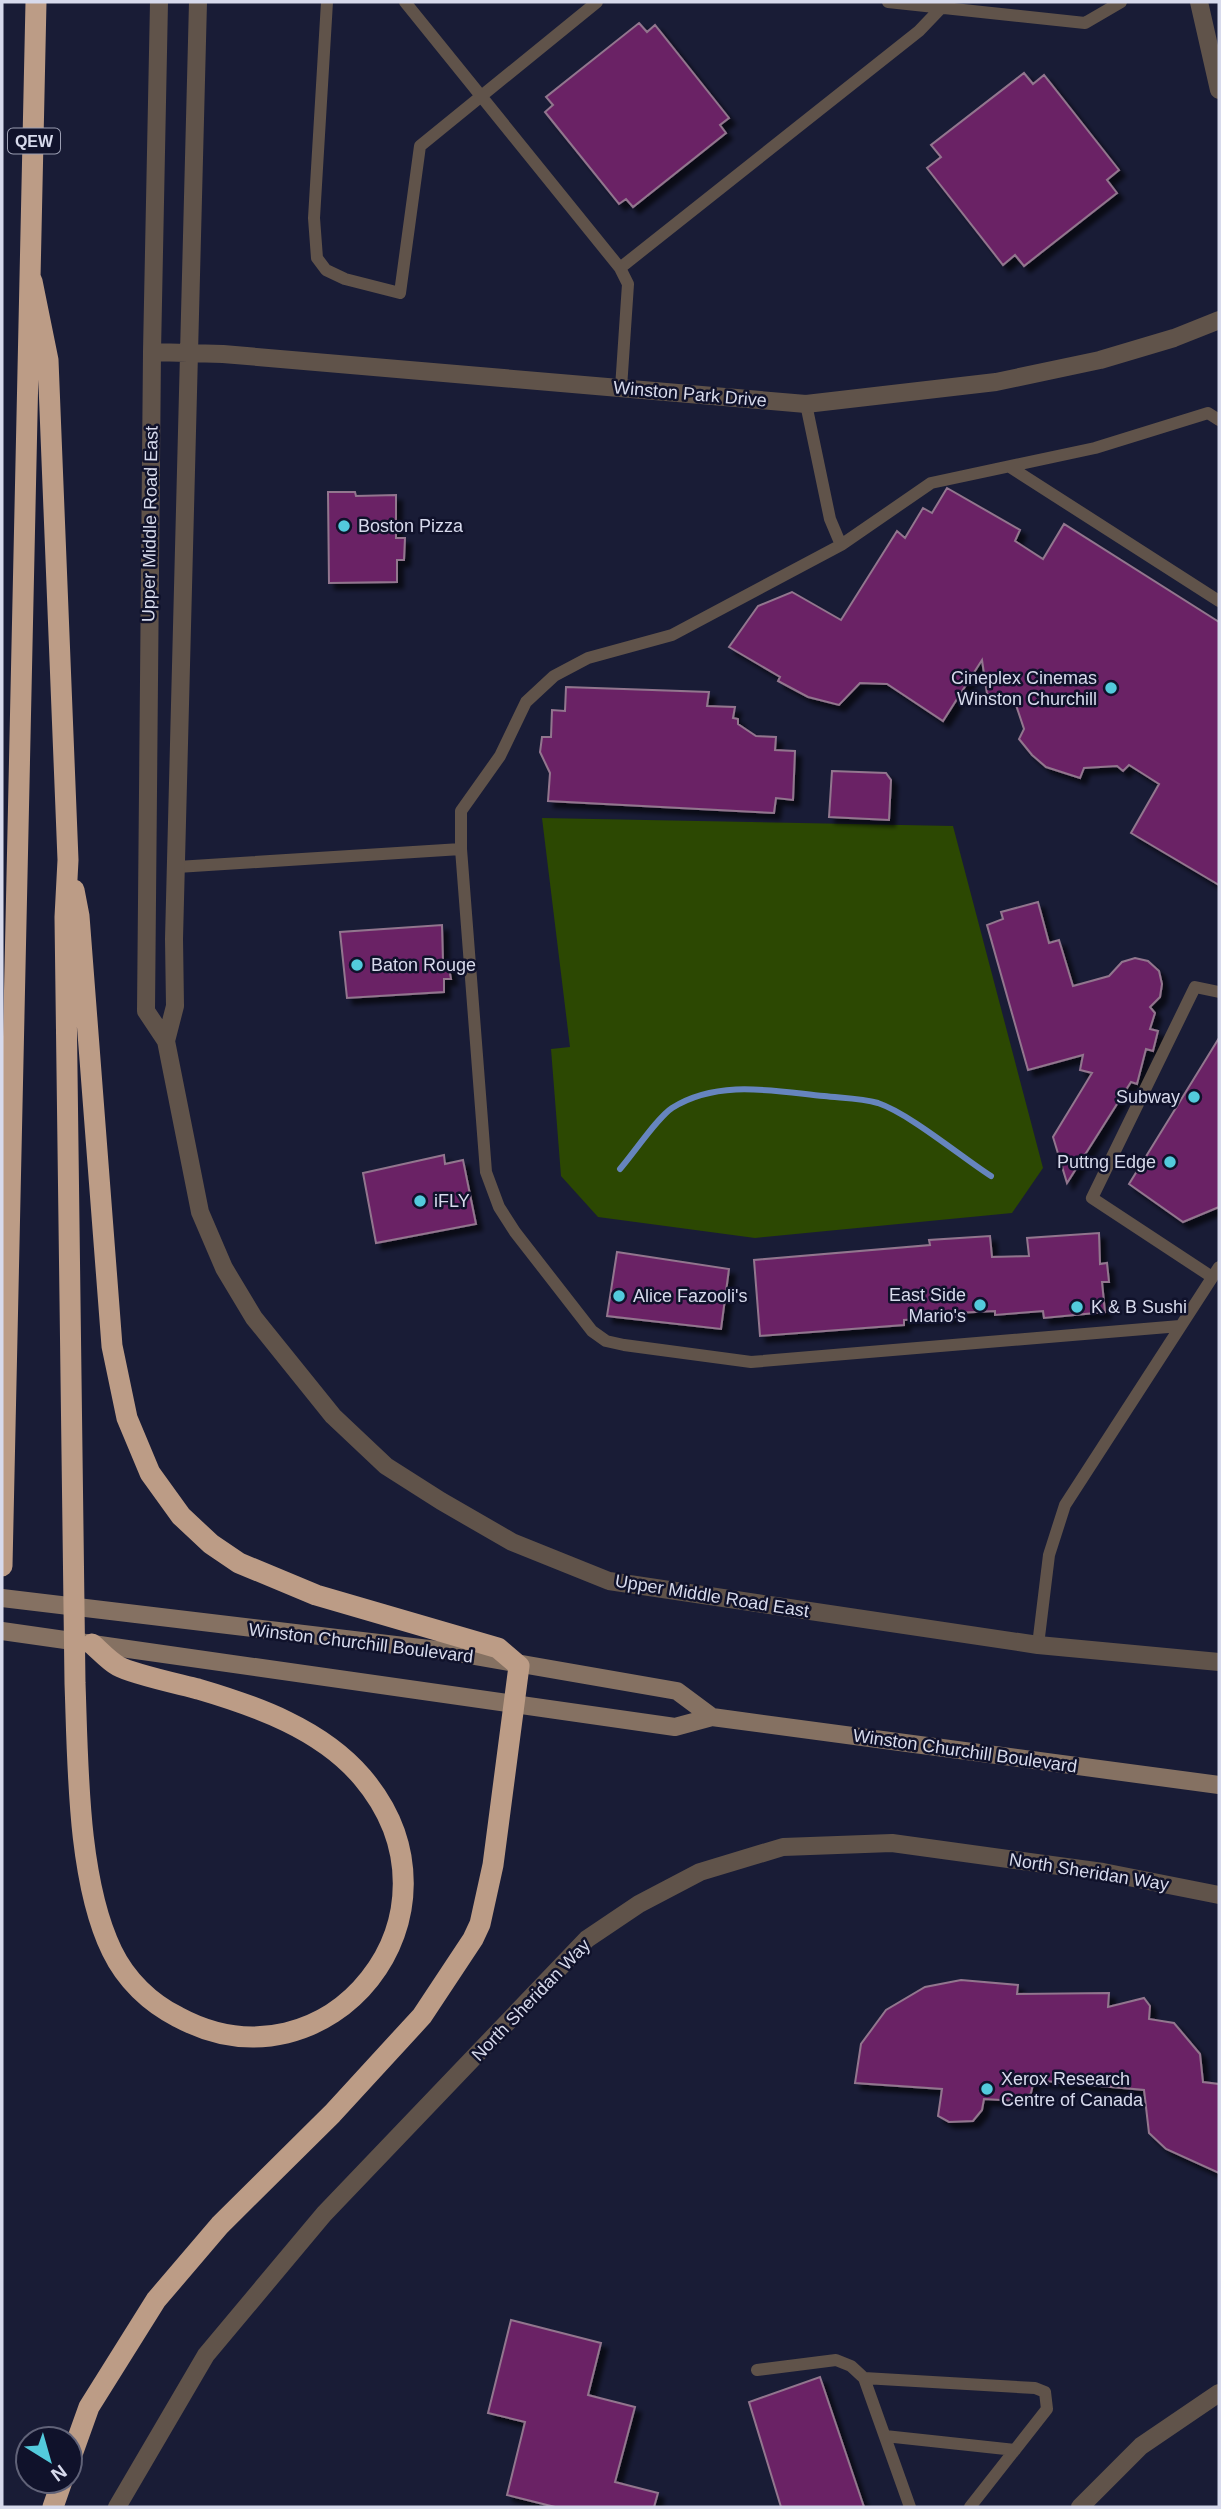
<svg xmlns="http://www.w3.org/2000/svg" width="1221" height="2509" viewBox="0 0 1221 2509" font-family="Arial,sans-serif">
	<style>
		.green { fill: #2c4802 }
		.lines { fill: none; stroke-linecap: round; stroke-linejoin: round }
		.stream { stroke: #6685be; stroke-width: 6 }
		.building { fill: #6b2465; stroke: #92768e; stroke-width: 2; filter: url(#shadow) }
		.service { stroke: #60534a; stroke-width: 12 }
		.tertiary { stroke: #60534a; stroke-width: 18 }
		.secondary { stroke: #857162; stroke-width: 18 }
		.motorway { stroke: #bc9c86; stroke-width: 21 }
		.poi-dot { fill: #53cadc; stroke: #10122b; stroke-width: 2.5 }
		.labels { text-anchor: middle; stroke-width: 5; stroke-linejoin: round; paint-order: stroke }
		.shield { fill: #10122b; stroke: #9b9eb2; stroke-width: 2 }
		.shield-label { font-size: 16px; font-weight: bold; fill: #d7daec }
		.street-label { font-size: 18px; fill: #d7daec; stroke: #10122b }
		.poi-label { font-size: 18px; fill: #d7daec; stroke: #10122b; text-anchor: start }
	</style>
	<defs>
		<filter id="shadow"><feDropShadow dx="6" dy="6" stdDeviation="2" flood-color="#0009"/></filter>
	</defs>
	<rect width="100%" height="100%" fill="#191c36"/>
	<path class="green" d="M542,818L953,826L1043,1168L1012,1213L755,1238L598,1217L561,1176L551,1049L570,1047Z"/>
	<g class="lines">
		<path class="stream" d="M620,1169C634,1153 657,1118 672,1108C718,1079 774,1091 824,1096C841,1098 861,1098 878,1103C910,1114 960,1156 991,1176"/>
	</g>
	<path class="building" d="M639,23L647,32L655,25L729,118L720,125L726,133L633,207L626,199L619,204L545,112L553,105L546,97Z
		M1024,73L1033,84L1044,75L1119,170L1107,180L1117,193L1024,266L1015,255L1003,265L927,168L941,157L931,145Z
		M947,488L1020,530L1015,541L1043,559L1064,524L1219,622V885L1131,833L1159,784L1129,765L1123,771L1117,766L1084,768L1080,778L1046,767L1032,755L1019,739L1024,729L1015,702L987,694L982,660L943,721L887,684L860,683L839,705L808,697L778,681L780,677L729,647L758,606L792,592L841,620L897,531L905,538L923,508L932,513Z
		M328,492H355L356,496L396,495V538H405L404,560H397V582L329,583Z
		M566,687L709,692L707,706L735,707L733,718L738,719V724L756,736L776,737L775,750L795,751L793,800L776,798L774,813L548,801L550,773L540,752L542,737H551L552,710L565,711Z
		M832,771L886,773L891,780L889,820L829,817Z
		M1038,902L1049,943L1059,940L1073,986L1109,976L1122,962L1135,958L1148,961L1159,971L1162,984L1160,997L1150,1007L1155,1013L1150,1029L1158,1031L1153,1051L1146,1049L1137,1084L1131,1082L1067,1183L1053,1137L1092,1073L1080,1070L1083,1055L1028,1070L987,925L1003,919L1001,912Z
		M442,925L443,962H448L451,979H444V992L347,998L340,932Z
		M1219,1038V1207L1183,1222L1129,1184Z
		M444,1155L445,1164L463,1160L476,1224L376,1243L363,1173Z
		M1099,1233L1100,1264L1107,1263L1109,1282H1102L1105,1312L1044,1318L1043,1311L995,1315V1311L956,1313L957,1317L904,1320V1325L760,1336L754,1260L930,1245L929,1240L990,1236L992,1257L1029,1256L1027,1238Z
		M617,1252L729,1269L721,1329L607,1316Z
		M961,1980L1018,1985L1017,1994L1109,1993L1108,2007L1144,1998L1150,2006L1149,2019L1174,2023L1200,2054L1203,2082L1219,2084V2173L1166,2149L1149,2133L1144,2090L1034,2080L1031,2093L1021,2101L984,2099L982,2110L973,2121L949,2122L938,2116L942,2089L855,2083L861,2044L886,2010L925,1987Z
		M511,2320L601,2343L588,2395L635,2407L615,2482L658,2493L654,2507H555L507,2495L525,2422L488,2413Z
		M820,2377L864,2507H781L749,2402Z"/>
	<g class="lines">
		<path class="service" d="M327,2L314,218L317,258L326,270L345,279L400,293L420,146L597,2
			M405,2L620,268L628,284L621,388
			M888,2L1085,23L1121,2
			M620,268L919,31L941,8
			M806,404L830,519L841,545L672,635L588,658L554,676L526,702L500,756L461,811V849L486,1172L499,1207L515,1232L592,1331L606,1341L624,1345L751,1362L1180,1326
			M1010,467L1219,601
			M841,545L931,483L1095,448L1208,413L1219,420
			M177,867L461,849
			M1212,1277L1092,1198L1195,987L1219,992
			M1038,1645L1049,1555L1065,1505L1219,1267
			M757,2370L836,2360L851,2366L864,2378L910,2507
			M864,2378L1035,2388L1045,2392L1047,2409L970,2507
			M885,2436L1015,2450"/>
		<path class="tertiary" d="M159,2L152,352L146,1011L166,1041L200,1212L224,1268L254,1318L333,1416L386,1466L441,1501L512,1542L609,1581L1038,1645L1219,1662
			M1199,2L1219,90
			M152,352L223,354L806,404L996,382L1100,360L1174,338L1219,320
			M166,1041L175,1006L174,939L198,2
			M117,2507L206,2355L324,2214L587,1939L639,1904L700,1872L783,1847L892,1843L1103,1872L1219,1895
			M1080,2507L1141,2446L1219,2393"/>
		<path class="secondary" d="M2,1598L446,1651L677,1691L712,1717
			M2,1631L675,1727L712,1717L1219,1785"/>
		<path class="motorway" d="M32,281L48,360L68,860L65,917L75,1683C78,1763 77,1879 112,1951C126,1980 150,2003 178,2017C328,2098 478,1914 362,1777C321,1729 256,1706 198,1689C179,1684 132,1674 118,1666C109,1661 100,1651 92,1644
			M2,1566L36,2
			M70,2460L89,2407L156,2300L220,2225L332,2114L422,2016L473,1939L480,1924L493,1865L519,1666L498,1648L316,1595L239,1563L211,1544L181,1516L150,1473L127,1418L112,1346L79,916L74,890
			M53,2507L62,2481"/>
	</g>
	<g class="poi-dot">
		<circle cx="344" cy="526" r="7"/>
		<circle cx="1111" cy="688" r="7"/>
		<circle cx="357" cy="965" r="7"/>
		<circle cx="1194" cy="1097" r="7"/>
		<circle cx="1170" cy="1162" r="7"/>
		<circle cx="420" cy="1201" r="7"/>
		<circle cx="619" cy="1296" r="7"/>
		<circle cx="980" cy="1305" r="7"/>
		<circle cx="1077" cy="1307" r="7"/>
		<circle cx="987" cy="2089" r="7"/>
	</g>
	<g class="labels">
		<rect class="shield" x="8" y="128.5" width="52" height="25" rx="5"/>
		<g class="shield-label">
			<text x="34" y="147">QEW</text>
		</g>
		<g class="street-label">
			<text transform="translate(690 394) rotate(5)" y="6">Winston Park Drive</text>
			<text transform="translate(150 524) rotate(-89)" y="6">Upper Middle Road East</text>
			<text transform="translate(712 1596) rotate(9)" y="6">Upper Middle Road East</text>
			<text transform="translate(361 1643) rotate(7)" y="6">Winston Churchill Boulevard</text>
			<text transform="translate(965 1751) rotate(8)" y="6">Winston Churchill Boulevard</text>
			<text transform="translate(1089 1872) rotate(9)" y="6">North Sheridan Way</text>
			<text transform="translate(531 2000) rotate(-46)" y="6">North Sheridan Way</text>
		</g>
		<g class="poi-label">
			<text x="358" y="532">Boston Pizza</text>
			<text x="1097" y="684" text-anchor="end">Cineplex Cinemas<tspan x="1097" dy="21">Winston Churchill</tspan></text>
			<text x="371" y="971">Baton Rouge</text>
			<text x="1180" y="1103" text-anchor="end">Subway</text>
			<text x="1156" y="1168" text-anchor="end">Puttng Edge</text>
			<text x="434" y="1207">iFLY</text>
			<text x="966" y="1301" text-anchor="end">East Side<tspan x="966" dy="21">Mario's</tspan></text>
			<text x="633" y="1302">Alice Fazooli's</text>
			<text x="1091" y="1313">K &amp; B Sushi</text>
			<text x="1001" y="2085">Xerox Research<tspan x="1001" dy="21">Centre of Canada</tspan></text>
		</g>
	</g>
	<rect width="1221" height="2509" fill="none" stroke="#d7daec" stroke-width="7"/>
	<g transform="translate(49 2460) rotate(143)"><circle r="33" fill="#10122b" stroke="#606278" stroke-width="2"/>
	<path d="M0-5L12 26L0 18L-12 26Z" fill="#53cadc"/>
	<text y="-10" font-size="19" font-weight="bold" text-anchor="middle" fill="#d7daec">N</text>
	</g>
</svg>
